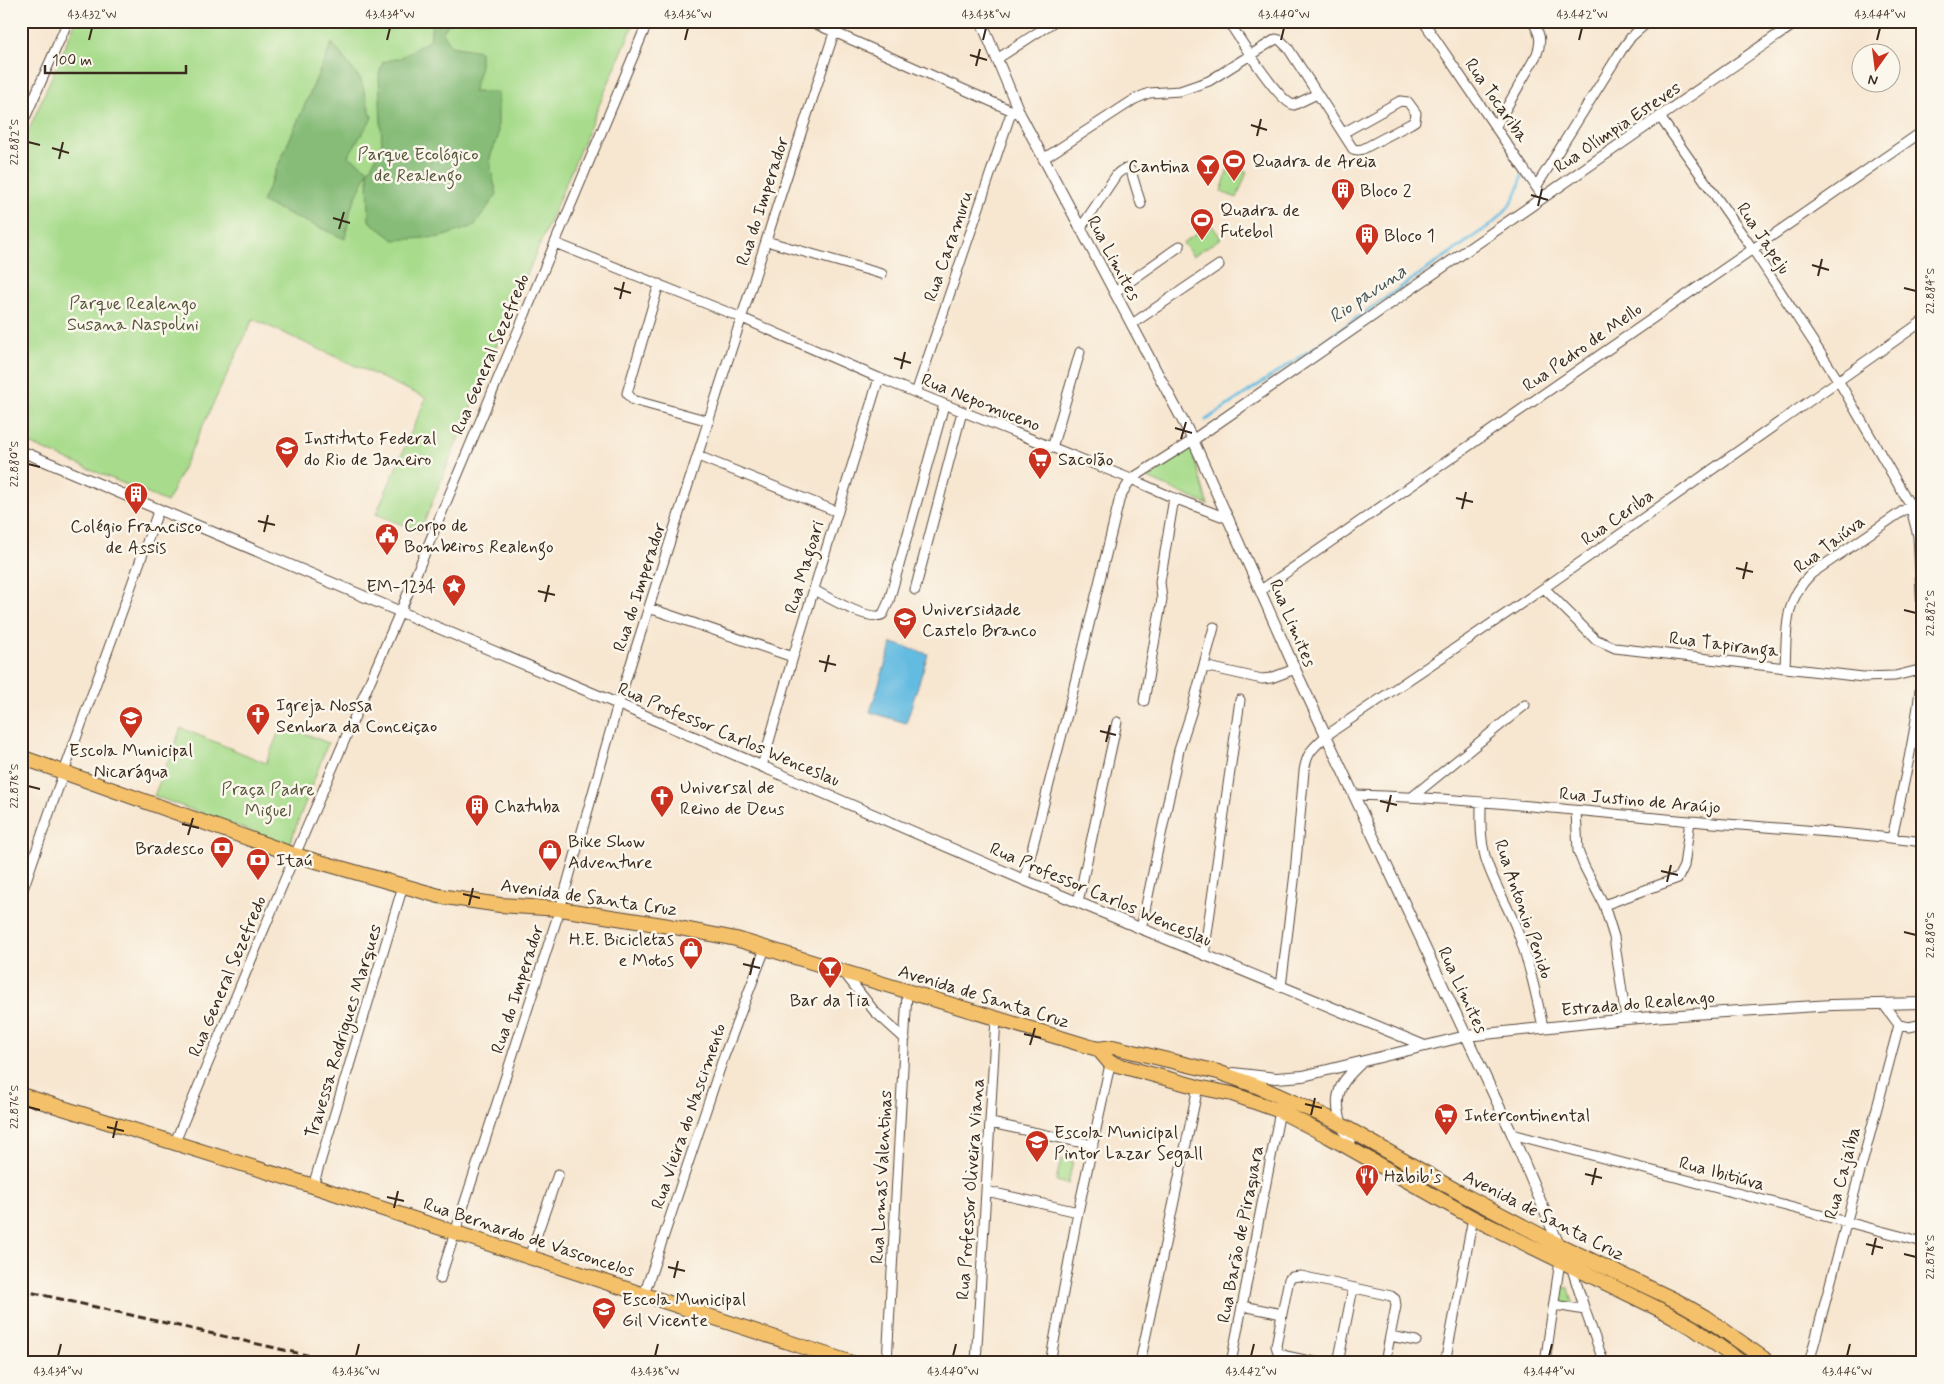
<svg xmlns="http://www.w3.org/2000/svg" width="1944" height="1384" viewBox="0 0 1944 1384" font-family="Mynerve,sans-serif">
	<style>
		.green { fill: #a8dc8c; stroke: #728355 }
		.forest { fill: #86bc78; stroke: #60734b }
		.water { fill: #64bbe1; stroke: #507280 }
		.lines { fill: none; stroke-linecap: round; stroke-linejoin: round }
		.stream { stroke: #64bbe1; stroke-width: 3 }
		.minor-casing { stroke: #574639; stroke-width: 11 }
		.tertiary-casing { stroke: #574639; stroke-width: 12 }
		.primary-casing { stroke: #574639; stroke-width: 16 }
		.minor { stroke: #fff; stroke-width: 9 }
		.tertiary { stroke: #fff; stroke-width: 10 }
		.primary { stroke: #f4c16a; stroke-width: 14 }
		.rail { stroke: #3b2a1e; stroke-width: 3; stroke-dasharray: 8 4; stroke-linecap: butt }
		.ticks { fill: none; stroke: #3b2a1e; stroke-width: 2 }
		.labels { text-anchor: middle; stroke-width: 5; stroke-linejoin: round; paint-order: stroke }
		.street-label { font-size: 18px; fill: #3b2a1e; stroke: #fbf7ec }
		.park-label { font-size: 18px; fill: #56563a; stroke: #fbf7ec }
		.poi-label { font-size: 18px; fill: #3b2a1e; stroke: #fbf7ec; text-anchor: start }
		.water-label { font-size: 19px; font-style: italic; fill: #475658; stroke: #fbf7ec }
		.neatline { fill: none; stroke: #3b2a1e; stroke-width: 2 }
		.ticks-label { font-size: 12px; text-anchor: middle; fill: #3b2a1e }
	</style>
	<rect width="100%" height="100%" fill="#fbf7ec"/>
	<filter id="ink" filterUnits="userSpaceOnUse"><feTurbulence type="fractalNoise" baseFrequency=".02" numOctaves="2"/><feDisplacementMap in="SourceGraphic" scale="10" xChannelSelector="R" yChannelSelector="G"/><feConvolveMatrix kernelMatrix="1 2 1 2 8 2 1 2 1" color-interpolation-filters="sRGB"/></filter>
	<filter id="wash" filterUnits="userSpaceOnUse"><feTurbulence type="fractalNoise" baseFrequency=".0096" numOctaves="4" result="noise"/><feDisplacementMap in="SourceGraphic" scale="20" xChannelSelector="R" yChannelSelector="G"/><feGaussianBlur stdDeviation="1.12" result="paint"/><feColorMatrix in="noise" values="0 0 0 0 0 0 0 0 0 0 0 0 0 0 0 0 0 1.4 0 .05"/><feComposite in="paint" operator="in"/></filter>
	<g filter="url(#wash)">
		<rect width="100%" height="100%" fill="#f7e6d0"/>
		<path class="green" d="M76,21H635L493,354L420,532L376,514L426,398L253,319L167,502L21,440V148Z
			M1229,165L1247,172L1237,198L1221,192Z
			M1211,224L1221,238L1193,256L1183,243Z
			M1191,446L1208,505L1148,478Z
			M282,724L328,743L289,845L154,796L181,728L266,763Z
			M1061,1159L1073,1161L1068,1184L1056,1181Z
			M1563,1287L1569,1288L1574,1306L1559,1304Z"/>
		<path class="forest" d="M432,21H450L443,32L451,46L480,51V70L473,92H498V137L490,157L492,175L497,194L474,226L441,237L394,240L369,221L368,171L351,208L345,239L262,202L332,43L361,80L372,118L348,156L369,170L382,146L379,75L383,62L400,58L430,40Z"/>
		<path class="water" d="M892,643L928,654L906,723L870,712Z"/>
		<g class="lines">
			<path class="stream" d="M1206,420L1315,347L1492,224C1510,207 1518,197 1523,172"/>
		</g>
	</g>
	<g filter="url(#ink)">
		<g class="lines">
			<g class="minor-casing">
				<path id="minor" d="M809,21L1017,113
					M1228,21C1239,37 1278,102 1294,105L1317,94
					M1423,21L1543,197
					M997,59L1055,21
					M1660,117L1752,248L1838,380L1910,505L1918,536L1923,630
					M1496,126L1537,54C1542,41 1540,33 1532,21
					M21,127L68,21
					M1043,159L1135,99L1149,93L1180,91L1209,81L1276,39L1280,40L1288,48L1353,149L1358,150L1363,149L1410,124L1415,121L1416,113L1408,102L1400,101L1343,133
					M1536,187L1621,51L1631,37L1649,21
					M1080,229L1117,174C1122,170 1125,167 1131,171L1141,204
					M766,241L882,274
					M555,243L742,318L879,378L1131,479L1174,498L1229,519
					M659,284L627,393L633,400L709,421
					M1115,292L1180,246
					M1132,324L1219,265
					M916,393L1012,110
					M1052,448L1080,352
					M698,456L838,512
					M1544,588L1595,639L1615,648L1863,677L1895,676L1923,669
					M814,590C827,597 871,623 883,614L889,601L944,405
					M915,590L962,412
					M1261,590L1923,131
					M649,608L793,657
					M1204,666L1262,679L1271,678L1295,669
					M1785,667C1787,631 1783,602 1811,574L1923,497
					M1144,701L1162,599L1160,582L1174,498
					M762,766L793,657L879,378
					M1355,795C1467,798 1578,811 1690,821C1767,828 1845,831 1923,842
					M1412,797L1525,705
					M1481,802C1481,820 1480,838 1485,856C1492,882 1508,905 1517,930C1529,962 1536,994 1543,1027
					M1576,811L1578,851L1584,866L1604,905L1614,937L1626,1019
					M1892,838C1905,777 1921,713 1923,651
					M1024,880L1069,707L1120,497L1131,479L1193,440
					M21,895L52,805L159,509
					M1078,902L1117,722
					M1604,905L1678,878L1684,866L1690,821
					M1141,929L1179,750L1191,713L1214,627
					M1204,955L1240,700
					M845,974L875,1012L905,1039
					M1281,987L1295,873L1304,771C1307,752 1313,748 1327,735L1544,588L1923,321
					M1884,1005L1899,1025
					M1899,1025L1909,1027L1923,1024
					M991,1123L1093,1145
					M1512,1134L1923,1242
					M175,1142L295,855L406,598L648,21
					M313,1186L403,886
					M986,1191L1078,1212
					M529,1257L558,1174
					M1571,1266L1585,1310L1604,1363
					M440,1279L560,909L618,704L781,194L838,21
					M644,1295L723,1059L765,949
					M1555,1305L1585,1310
					M1243,1306L1282,1314L1289,1279L1292,1277L1301,1276L1391,1296L1395,1299L1396,1306L1390,1336L1416,1341
					M1282,1314L1276,1346L1278,1352L1286,1356L1319,1363
					M887,1363L907,993
					M976,1363L996,1018
					M1050,1363L1078,1212L1111,1060
					M1140,1363L1198,1087
					M1231,1363L1280,1111
					M1338,1363L1353,1288
					M1385,1363L1390,1336
					M1445,1363L1473,1218
					M1545,1363L1560,1261
					M1809,1363L1899,1025"/>
			</g>
			<g class="tertiary-casing">
				<path id="tertiary" d="M981,21L1020,114L1193,440L1295,669L1512,1134L1559,1245
					M1193,440L1798,21
					M21,451L618,704L1024,880L1425,1046
					M1233,1073L1276,1078L1303,1076L1466,1036L1626,1019L1693,1014L1832,1005L1923,1003
					M1353,1150C1344,1131 1331,1106 1342,1085C1346,1077 1354,1070 1360,1064"/>
			</g>
			<g class="primary-casing">
				<path id="primary" d="M21,757L295,855L439,896L500,905L560,909L669,926L736,939L1087,1046L1098,1049L1113,1047L1218,1072L1257,1086L1331,1119L1462,1194L1559,1245L1677,1301L1705,1317L1770,1363
					M1098,1049L1110,1063L1198,1087L1232,1094L1280,1111L1328,1136L1473,1218L1669,1314L1692,1327L1742,1363
					M21,1095L313,1186L852,1363
					M1919,1363L1923,1362"/>
			</g>
			<use href="#minor" class="minor"/>
			<use href="#tertiary" class="tertiary"/>
			<use href="#primary" class="primary"/>
			<path class="rail" d="M21,1290L341,1363"/>
		</g>
	</g>
	<path class="ticks" d="M89,40L92,28M387,40L390,28M685,40L688,28M983,40L986,28M1281,40L1284,28M1579,40L1582,28M1877,40L1880,28M970,55L987,60M976,66L980,49M1251,125L1267,130M1257,136L1261,119M28,142L40,145M52,148L69,153M59,159L63,142M1531,195L1548,200M1538,206L1542,189M333,218L350,223M339,229L344,212M1812,265L1829,270M1818,276L1822,259M614,288L631,293M1904,288L1916,291M620,299L624,282M894,358L911,363M901,369L905,352M1175,428L1192,433M1181,439L1186,422M28,464L40,467M1456,498L1473,502M1462,509L1466,492M258,521L275,525M264,532L268,515M1736,568L1753,572M1743,579L1747,562M538,591L555,595M545,602L549,585M1904,610L1916,613M819,661L836,665M825,672L829,655M1100,731L1116,735M1106,742L1110,725M28,786L40,789M1380,801L1397,805M1387,812L1391,795M182,824L199,828M188,835L193,818M1661,871L1678,875M1667,882L1671,865M463,894L480,898M469,905L473,888M1904,932L1916,935M743,964L760,968M750,975L754,958M1024,1034L1041,1038M1030,1045L1035,1028M1305,1104L1322,1108M28,1107L40,1110M1311,1115L1315,1098M107,1127L124,1131M113,1138L117,1121M1585,1174L1602,1178M1592,1185L1596,1168M387,1197L404,1201M394,1208L398,1191M1866,1244L1883,1248M1904,1254L1916,1257M1872,1255L1876,1238M668,1267L685,1271M674,1278L678,1261M58,1356L61,1344M356,1356L359,1344M655,1356L658,1344M953,1356L956,1344M1251,1356L1254,1344M1549,1356L1552,1344M1847,1356L1850,1344"/>
	<defs>
		<g id="stadium-pin" transform="scale(1.25)"><path d="M0 17L-7.5 6A9.5 9.5 0 1 1 7.5 6Z" fill="#c8321e" stroke="#fbf7ec"/><path d="M0-5a6.5 5 0 1 0 0 10a6.5 5 0 1 0 0-10ZM-3.5-1.8h7v3.6h-7Z" fill="#fff"/></g>
		<g id="bar-pin" transform="scale(1.25)"><path d="M0 17L-7.5 6A9.5 9.5 0 1 1 7.5 6Z" fill="#c8321e" stroke="#fbf7ec"/><path d="M-6-5H6L.8 .8V4.5H3.5V6h-7V4.5H-.8V.8Z" fill="#fff"/></g>
		<g id="building-pin" transform="scale(1.25)"><path d="M0 17L-7.5 6A9.5 9.5 0 1 1 7.5 6Z" fill="#c8321e" stroke="#fbf7ec"/><path d="M-4-6H4V6H1V3H-1V6H-4ZM-2.5-4.3h1.7v1.8h-1.7ZM.8-4.3h1.7v1.8H.8ZM-2.5-1h1.7V.8h-1.7ZM.8-1h1.7V.8H.8Z" fill="#fff"/></g>
		<g id="university-pin" transform="scale(1.25)"><path d="M0 17L-7.5 6A9.5 9.5 0 1 1 7.5 6Z" fill="#c8321e" stroke="#fbf7ec"/><path d="M0-5L7-2L0 1L-7-2ZM-4 1L0 2.5L4 1V4Q0 6-4 4Z" fill="#fff"/></g>
		<g id="supermarket-pin" transform="scale(1.25)"><path d="M0 17L-7.5 6A9.5 9.5 0 1 1 7.5 6Z" fill="#c8321e" stroke="#fbf7ec"/><path d="M-6-5.5h2.5l.6 2H6L4.5 2H-2.5L-4.4-4H-6ZM-1.5 3.2a1.3 1.3 0 1 0 .1 0ZM3 3.2a1.3 1.3 0 1 0 .1 0Z" fill="#fff"/></g>
		<g id="civic-pin" transform="scale(1.25)"><path d="M0 17L-7.5 6A9.5 9.5 0 1 1 7.5 6Z" fill="#c8321e" stroke="#fbf7ec"/><path d="M-.6-6.5H3V-4.5H.6V-3L4-1V1h2V6H-6V1h2V-1L-.6-3ZM-1.2 2.5V6h2.4V2.5Z" fill="#fff"/></g>
		<g id="sight-pin" transform="scale(1.25)"><path d="M0 17L-7.5 6A9.5 9.5 0 1 1 7.5 6Z" fill="#c8321e" stroke="#fbf7ec"/><path d="M0-6L1.8-2.2L6-1.7L2.9 1.2L3.7 5.4L0 3.3L-3.7 5.4L-2.9 1.2L-6-1.7L-1.8-2.2Z" fill="#fff"/></g>
		<g id="church-pin" transform="scale(1.25)"><path d="M0 17L-7.5 6A9.5 9.5 0 1 1 7.5 6Z" fill="#c8321e" stroke="#fbf7ec"/><path d="M-1.2-6h2.4v3.5h3.3v2.4h-3.3V6h-2.4V-.1h-3.3v-2.4h3.3Z" fill="#fff"/></g>
		<g id="school-pin" transform="scale(1.25)"><path d="M0 17L-7.5 6A9.5 9.5 0 1 1 7.5 6Z" fill="#c8321e" stroke="#fbf7ec"/><path d="M0-5L7-2L0 1L-7-2ZM-4 1L0 2.5L4 1V4Q0 6-4 4Z" fill="#fff"/></g>
		<g id="bank-pin" transform="scale(1.25)"><path d="M0 17L-7.5 6A9.5 9.5 0 1 1 7.5 6Z" fill="#c8321e" stroke="#fbf7ec"/><path d="M-6-4H6V4H-6ZM0-2.3a2.3 2.3 0 1 0 0 4.6a2.3 2.3 0 1 0 0-4.6Z" fill="#fff"/></g>
		<g id="shop-pin" transform="scale(1.25)"><path d="M0 17L-7.5 6A9.5 9.5 0 1 1 7.5 6Z" fill="#c8321e" stroke="#fbf7ec"/><path d="M-5-2.5h2.3a2.7 3.5 0 0 1 5.4 0H5L5.5 6h-11ZM-1.5-2.5h3a1.5 2.3 0 0 0-3 0Z" fill="#fff"/></g>
		<g id="restaurant-pin" transform="scale(1.25)"><path d="M0 17L-7.5 6A9.5 9.5 0 1 1 7.5 6Z" fill="#c8321e" stroke="#fbf7ec"/><path d="M-5-6h1v4h1v-4h1v4h1v-4h1v5L-1.5 .5V6h-2V.5L-5-1ZM5-6V6H3V1.5H1.5Q1.5-4 5-6Z" fill="#fff"/></g>
	</defs>
	<g fill-rule="evenodd">
		<use href="#stadium-pin" x="1234" y="161"/>
		<use href="#bar-pin" x="1208" y="166"/>
		<use href="#building-pin" x="1343" y="190"/>
		<use href="#stadium-pin" x="1202" y="220"/>
		<use href="#building-pin" x="1367" y="235"/>
		<use href="#university-pin" x="287" y="448"/>
		<use href="#supermarket-pin" x="1040" y="459"/>
		<use href="#building-pin" x="136" y="494"/>
		<use href="#civic-pin" x="387" y="535"/>
		<use href="#sight-pin" x="454" y="586"/>
		<use href="#university-pin" x="905" y="619"/>
		<use href="#church-pin" x="258" y="715"/>
		<use href="#school-pin" x="131" y="718"/>
		<use href="#church-pin" x="662" y="797"/>
		<use href="#building-pin" x="477" y="806"/>
		<use href="#bank-pin" x="222" y="848"/>
		<use href="#shop-pin" x="550" y="851"/>
		<use href="#bank-pin" x="258" y="860"/>
		<use href="#shop-pin" x="691" y="949"/>
		<use href="#bar-pin" x="830" y="968"/>
		<use href="#supermarket-pin" x="1446" y="1115"/>
		<use href="#school-pin" x="1037" y="1142"/>
		<use href="#restaurant-pin" x="1367" y="1176"/>
		<use href="#school-pin" x="604" y="1309"/>
	</g>
	<g class="labels">
		<g class="street-label">
			<text transform="translate(1497 100) rotate(55)" y="6">Rua Tocariba</text>
			<text transform="translate(1617 127) rotate(-34)" y="6">Rua Olímpia Esteves</text>
			<text transform="translate(762 201) rotate(-72)" y="6">Rua do Imperador</text>
			<text transform="translate(1764 238) rotate(56)" y="6">Rua Japeju</text>
			<text transform="translate(948 246) rotate(-71)" y="6">Rua Caramuru</text>
			<text transform="translate(1114 258) rotate(62)" y="6">Rua Limites</text>
			<text transform="translate(1582 347) rotate(-35)" y="6">Rua Pedro de Mello</text>
			<text transform="translate(490 354) rotate(-67)" y="6">Rua General Sezefredo</text>
			<text transform="translate(981 402) rotate(22)" y="6">Rua Nepomuceno</text>
			<text transform="translate(1617 517) rotate(-35)" y="6">Rua Ceriba</text>
			<text transform="translate(1829 544) rotate(-37)" y="6">Rua Taiúva</text>
			<text transform="translate(804 567) rotate(-73)" y="6">Rua Magoari</text>
			<text transform="translate(639 587) rotate(-72)" y="6">Rua do Imperador</text>
			<text transform="translate(1293 623) rotate(67)" y="6">Rua Limites</text>
			<text transform="translate(1724 644) rotate(7)" y="6">Rua Tapiranga</text>
			<text transform="translate(729 734) rotate(23)" y="6">Rua Professor Carlos Wenceslau</text>
			<text transform="translate(1640 800) rotate(5)" y="6">Rua Justino de Araújo</text>
			<text transform="translate(1101 894) rotate(23)" y="6">Rua Professor Carlos Wenceslau</text>
			<text transform="translate(589 897) rotate(8)" y="6">Avenida de Santa Cruz</text>
			<text transform="translate(1524 909) rotate(71)" y="6">Rua Antonio Penido</text>
			<text transform="translate(227 976) rotate(-67)" y="6">Rua General Sezefredo</text>
			<text transform="translate(517 989) rotate(-72)" y="6">Rua do Imperador</text>
			<text transform="translate(1463 990) rotate(65)" y="6">Rua Limites</text>
			<text transform="translate(984 996) rotate(17)" y="6">Avenida de Santa Cruz</text>
			<text transform="translate(1638 1003) rotate(-5)" y="6">Estrada do Realengo</text>
			<text transform="translate(343 1031) rotate(-73)" y="6">Travessa Rodrigues Marques</text>
			<text transform="translate(688 1116) rotate(-71)" y="6">Rua Vieira do Nascimento</text>
			<text transform="translate(1722 1173) rotate(15)" y="6">Rua Ibitiúva</text>
			<text transform="translate(1842 1173) rotate(-75)" y="6">Rua Cajaíba</text>
			<text transform="translate(881 1177) rotate(-87)" y="6">Rua Lomas Valentinas</text>
			<text transform="translate(970 1189) rotate(-86)" y="6">Rua Professor Oliveira Viana</text>
			<text transform="translate(1544 1215) rotate(27)" y="6">Avenida de Santa Cruz</text>
			<text transform="translate(1240 1234) rotate(-79)" y="6">Rua Barão de Piraquara</text>
			<text transform="translate(529 1237) rotate(18)" y="6">Rua Bernardo de Vasconcelos</text>
		</g>
		<g class="park-label">
			<text x="418" y="160">Parque Ecológico<tspan x="418" dy="21">de Realengo</tspan></text>
			<text x="133" y="309">Parque Realengo<tspan x="133" dy="21">Susana Naspolini</tspan></text>
			<text x="268" y="795">Praça Padre<tspan x="268" dy="21">Miguel</tspan></text>
		</g>
		<g class="poi-label">
			<text x="1252" y="167">Quadra de Areia</text>
			<text x="1190" y="172" text-anchor="end">Cantina</text>
			<text x="1360" y="196">Bloco 2</text>
			<text x="1220" y="216">Quadra de<tspan x="1220" dy="21">Futebol</tspan></text>
			<text x="1384" y="241">Bloco 1</text>
			<text x="304" y="444">Instituto Federal<tspan x="304" dy="21">do Rio de Janeiro</tspan></text>
			<text x="1058" y="465">Sacolão</text>
			<text x="404" y="531">Corpo de<tspan x="404" dy="21">Bombeiros Realengo</tspan></text>
			<text x="136" y="532" text-anchor="middle">Colégio Francisco<tspan x="136" dy="21">de Assis</tspan></text>
			<text x="436" y="592" text-anchor="end">EM-1234</text>
			<text x="922" y="615">Universidade<tspan x="922" dy="21">Castelo Branco</tspan></text>
			<text x="276" y="711">Igreja Nossa<tspan x="276" dy="21">Senhora da Conceiçao</tspan></text>
			<text x="131" y="756" text-anchor="middle">Escola Municipal<tspan x="131" dy="21">Nicarágua</tspan></text>
			<text x="680" y="793">Universal de<tspan x="680" dy="21">Reino de Deus</tspan></text>
			<text x="494" y="812">Chatuba</text>
			<text x="568" y="847">Bike Show<tspan x="568" dy="21">Adventure</tspan></text>
			<text x="204" y="854" text-anchor="end">Bradesco</text>
			<text x="276" y="866">Itaú</text>
			<text x="674" y="945" text-anchor="end">H.E. Bicicletas<tspan x="674" dy="21">e Motos</tspan></text>
			<text x="830" y="1006" text-anchor="middle">Bar da Tia</text>
			<text x="1464" y="1121">Intercontinental</text>
			<text x="1054" y="1138">Escola Municipal<tspan x="1054" dy="21">Pintor Lazar Segall</tspan></text>
			<text x="1384" y="1182">Habib's</text>
			<text x="622" y="1305">Escola Municipal<tspan x="622" dy="21">Gil Vicente</tspan></text>
		</g>
		<g class="water-label">
			<text transform="translate(1367 293) rotate(-34)" y="7">Rio pavuna</text>
		</g>
	</g>
	<rect width="1944" height="1384" fill="none" stroke="#fbf7ec" stroke-width="55"/>
	<g transform="translate(1876 68) rotate(194)"><circle r="24" fill="#fbf7ec" stroke="#aea59a"/>
	<path d="M0-4L9 19L0 12L-9 19Z" fill="#c8321e"/>
	<text y="-8" font-size="14" font-weight="bold" text-anchor="middle" fill="#3b2a1e">N</text>
	</g>
	<path d="M45 65v8h141v-8" fill="none" stroke="#3b2a1e" stroke-width="2.5"/>
	<text x="52" y="65" font-size="15" fill="#3b2a1e" stroke="#fbf7ec" stroke-width="4" paint-order="stroke">100 m</text>
	<rect x="28" y="28" width="1888" height="1328" class="neatline"/>
	<g class="ticks-label">
		<text x="92" y="18">43.432°W</text>
		<text x="390" y="18">43.434°W</text>
		<text x="688" y="18">43.436°W</text>
		<text x="986" y="18">43.438°W</text>
		<text x="1284" y="18">43.440°W</text>
		<text x="1582" y="18">43.442°W</text>
		<text x="1880" y="18">43.444°W</text>
		<text transform="translate(14 142) rotate(-90)" y="4">22.882°S</text>
		<text transform="translate(1930 291) rotate(-90)" y="4">22.884°S</text>
		<text transform="translate(14 464) rotate(-90)" y="4">22.880°S</text>
		<text transform="translate(1930 613) rotate(-90)" y="4">22.882°S</text>
		<text transform="translate(14 786) rotate(-90)" y="4">22.878°S</text>
		<text transform="translate(1930 935) rotate(-90)" y="4">22.880°S</text>
		<text transform="translate(14 1107) rotate(-90)" y="4">22.876°S</text>
		<text transform="translate(1930 1257) rotate(-90)" y="4">22.878°S</text>
		<text x="58" y="1375">43.434°W</text>
		<text x="356" y="1375">43.436°W</text>
		<text x="655" y="1375">43.438°W</text>
		<text x="953" y="1375">43.440°W</text>
		<text x="1251" y="1375">43.442°W</text>
		<text x="1549" y="1375">43.444°W</text>
		<text x="1847" y="1375">43.446°W</text>
	</g>
</svg>
